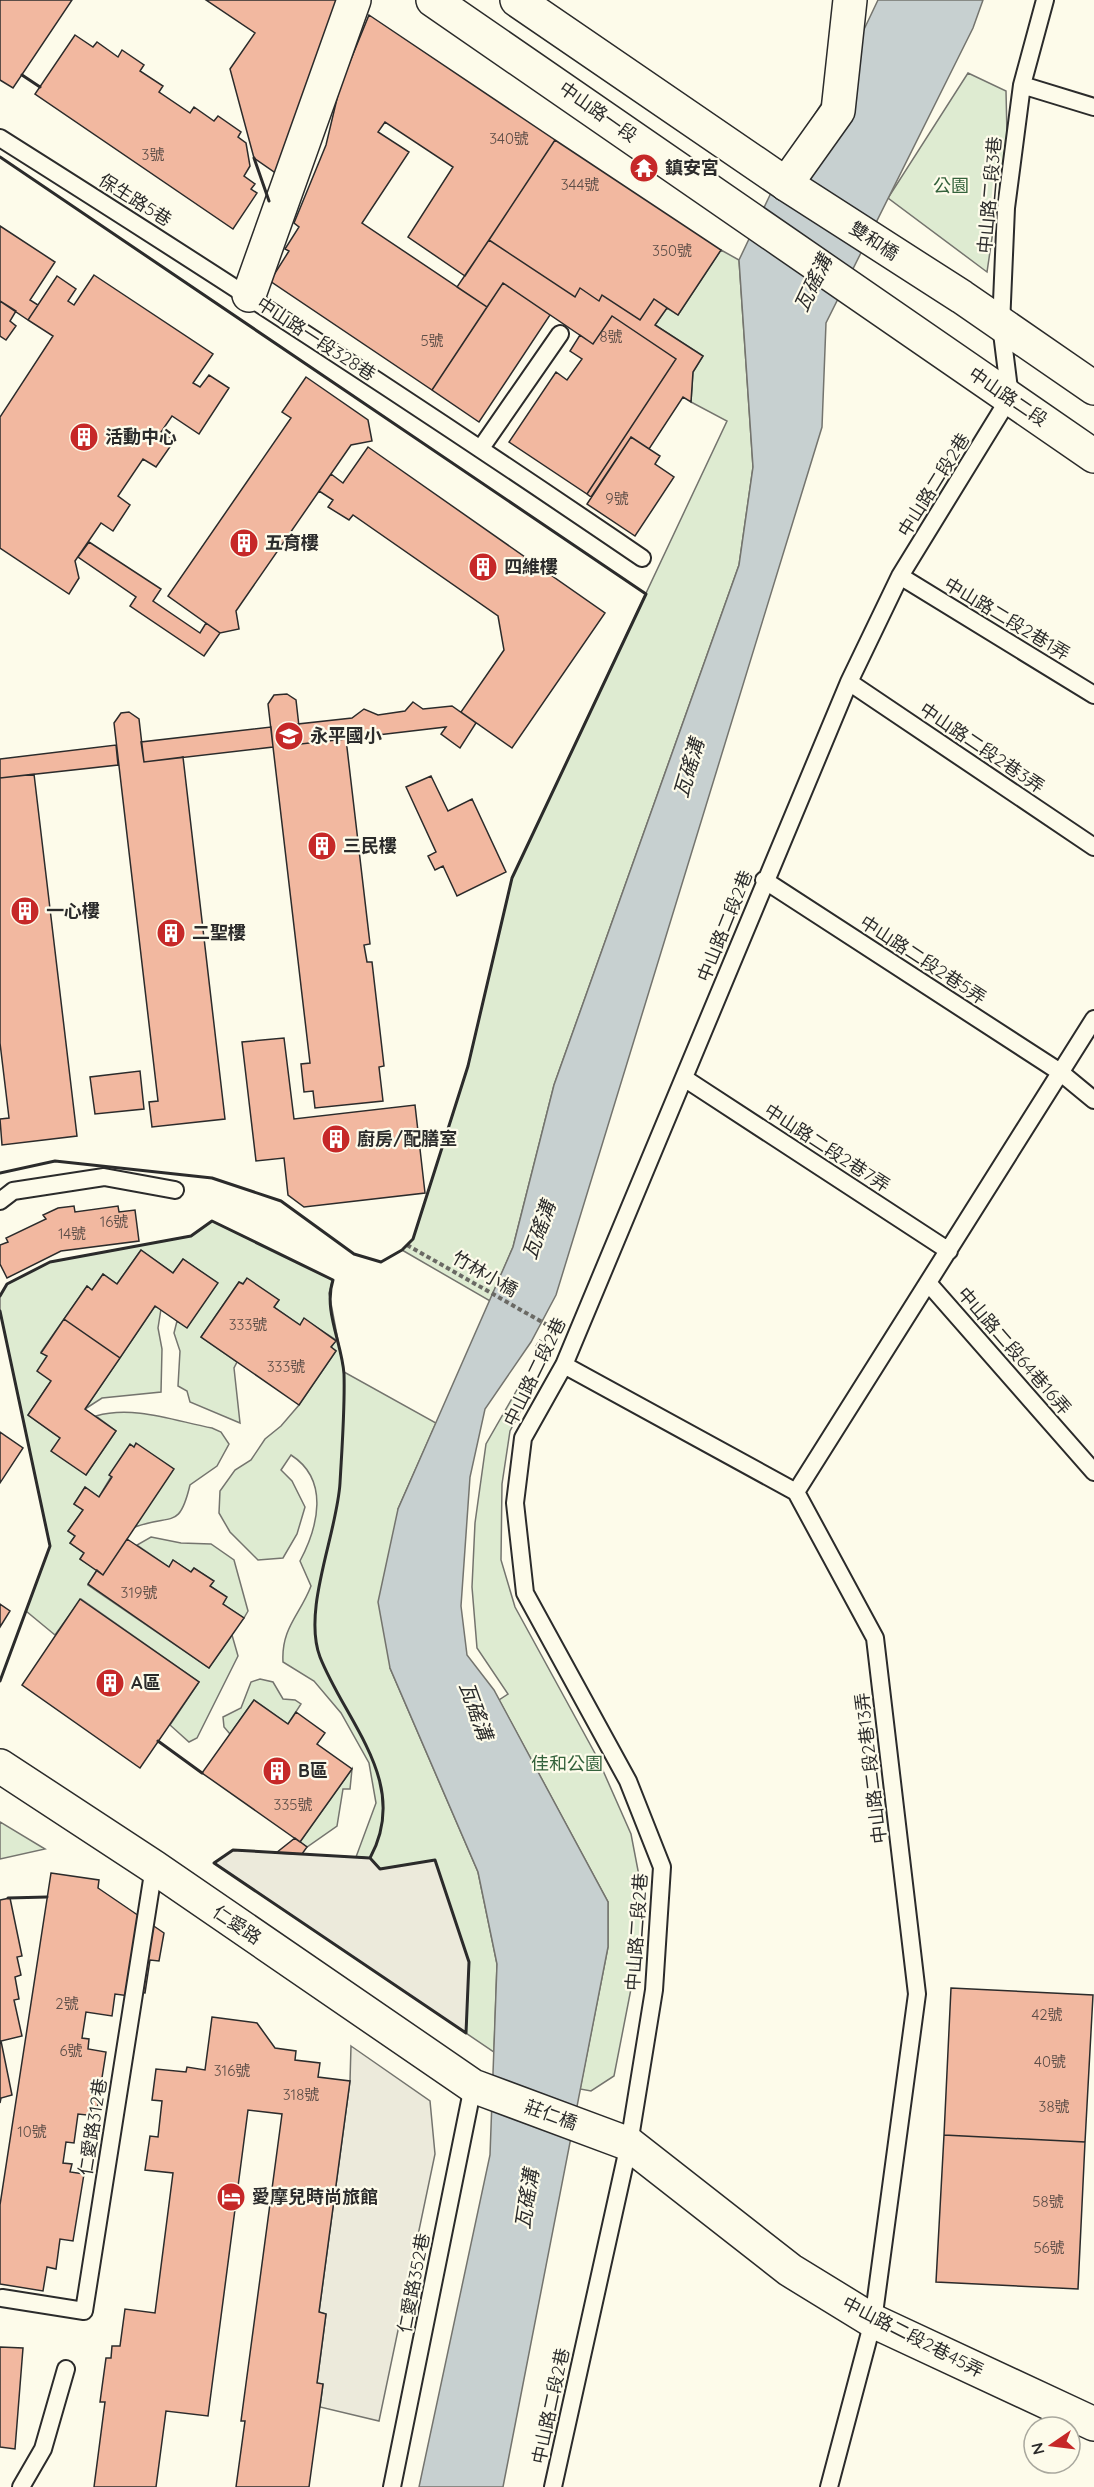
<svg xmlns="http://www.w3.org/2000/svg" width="1094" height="2487" viewBox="0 0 1094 2487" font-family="Quicksand,'Noto Sans TC',sans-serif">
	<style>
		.green { fill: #deebd1; stroke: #74746e; stroke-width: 1.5 }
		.parking { fill: #eceadb; stroke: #74746e; stroke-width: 1.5 }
		.water { fill: #c7d0d0; stroke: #74746e; stroke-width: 1.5 }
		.building { fill: #f2b8a0; stroke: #2b2b2b; stroke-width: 1.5 }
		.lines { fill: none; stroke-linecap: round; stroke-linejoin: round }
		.lane-casing { stroke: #2b2b2b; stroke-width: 20 }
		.street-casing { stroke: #2b2b2b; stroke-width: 36 }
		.secondary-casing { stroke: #2b2b2b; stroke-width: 36 }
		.path { stroke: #6a6964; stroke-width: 4; stroke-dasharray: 4.5 3; stroke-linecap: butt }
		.lane { stroke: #fdfbea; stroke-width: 16 }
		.street { stroke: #fdfbea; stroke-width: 33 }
		.secondary { stroke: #fdfbea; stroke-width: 33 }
		.wall { stroke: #2b2b2b; stroke-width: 3 }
		.labels { text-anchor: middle; stroke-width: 4.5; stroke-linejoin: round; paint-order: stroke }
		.number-label { font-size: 15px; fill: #5d4e48 }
		.street-label { font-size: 18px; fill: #2b2b2b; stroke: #fdfbea }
		.poi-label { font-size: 18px; font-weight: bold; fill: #2b2b2b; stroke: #fdfbea; text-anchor: start }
		.park-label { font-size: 18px; fill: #34623c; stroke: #fdfbea }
		.water-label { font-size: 20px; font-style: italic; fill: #2b2b2b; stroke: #fdfbea }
	</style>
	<rect width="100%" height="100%" fill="#fdfbea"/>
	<path class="green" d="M968,73L1006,91L1007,136L987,272L888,198Z
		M721,250L739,260L753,467L739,565L554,1085L513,1247L490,1301L402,1250L413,1239L468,1066L512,878L727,421L691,402L693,372L703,356L655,325L667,308L678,315Z
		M212,1221L333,1280L329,1293L344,1372L436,1423L398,1509L390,1668L478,1872L497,1964L494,2052L466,2033L469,1962L435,1860L380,1869L370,1858L356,1857L376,1803L369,1763L341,1713L314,1681L283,1662C281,1628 300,1615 311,1586L300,1561C318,1527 330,1480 291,1455L281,1470L292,1481L305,1507L297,1534L283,1558L258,1560L230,1532L219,1513L220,1491L235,1470L251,1460L265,1439L281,1426L299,1405L336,1351L331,1347L336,1340L304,1319L300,1325L274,1307L279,1300L239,1282L201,1337L237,1362L234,1368L240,1423L190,1402L187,1391L178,1386L180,1351L174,1333L177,1321L187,1327L217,1283L183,1259L173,1273L141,1250L117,1284L103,1274L92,1290L87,1286L41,1352L47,1356L51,1381L28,1415L60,1438L86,1475L116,1431L96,1416C133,1405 175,1421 212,1428L221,1432L229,1444L217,1466L190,1485C179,1531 172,1513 135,1527L134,1447L130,1445L99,1497L85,1487L74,1504L83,1510L68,1531L75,1536L70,1543L84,1553L80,1559L97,1570L88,1585L209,1668L232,1635L238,1656L197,1738L189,1742L170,1725L199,1682L81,1599L55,1635L26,1611L50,1546L0,1311V1296L7,1284L50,1262L191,1236Z
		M155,1306L161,1309L158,1328L162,1349L161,1392L102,1398L85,1409Z
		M518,1388L529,1395L510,1431L502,1484L501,1560L515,1607L597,1757L631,1834L646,1912L614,2076L591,2091L580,2089L608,1947V1902L499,1700L508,1694L477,1648L472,1587L475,1523L486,1444Z
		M151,1537L181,1543L211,1544L234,1560L248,1611L244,1618L223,1604L226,1597L210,1586L213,1581L194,1568L191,1572L173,1560L169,1567L137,1545Z
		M260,1679L273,1682L283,1699L295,1700L301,1704L288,1724L254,1700L230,1734L224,1727L223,1717L241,1708L251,1682Z
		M352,1769L350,1789H343L337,1826L307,1847L300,1842Z
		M0,1822L45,1849L0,1859Z"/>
	<path class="parking" d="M233,1850L370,1858L380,1869L435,1860L469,1962L466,2033L214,1863Z
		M351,2046L430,2101L435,2154L379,2421L320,2407L323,2384L317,2383L326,2314L319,2312L350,2081Z"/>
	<path class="water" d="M878,0H983L973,28L826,323L822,427L556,1295L531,1342L485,1409L470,1477L461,1606L467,1655L494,1690L608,1902V1947L503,2487H419L490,2155L497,1964L478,1872L390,1668L378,1602L398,1509L513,1247L554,1085L739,565L753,467L739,260L791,151L849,61Z"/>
	<path class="building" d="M0,0H72L13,88L0,80Z
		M206,0H338L280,176L254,158L230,69L255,33Z
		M369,15L555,140L465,276L408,237L453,167L385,122L378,132L409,152L362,223L487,307L432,390L270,281L289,251L285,249L299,227L294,223L326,145L340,86Z
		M75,35L93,47L97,42L118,57L122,50L144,65L140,71L163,86L159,92L190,113L194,107L214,121L218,116L241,132L238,137L246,143L250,166L244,176L255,184L251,189L257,193L233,229L35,94Z
		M555,140L721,250L678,315L654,299L640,320L602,295L599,301L580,288L575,297L489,240Z
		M0,226L55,262L30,300L38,305L28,320L0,301Z
		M489,240L575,297L580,288L599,301L602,295L640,320L654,299L667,308L655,325L703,356L693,372L691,402L683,397L649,449L631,437L591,497L587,494L676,359L612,316L593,344L503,283L487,307L457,287Z
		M94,275L213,354L193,383L200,387L209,375L229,388L199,434L172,416L161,432L174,441L156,467L143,459L118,496L130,505L113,531L101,523L75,561L79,578L69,594L0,548V417L53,336L28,320L57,276L76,289L68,301L74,305Z
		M503,283L550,315L479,422L432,390Z
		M0,301L16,311L10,321L16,326L6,340L0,336Z
		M612,316L676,359L587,494L509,442L556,372L567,380L582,359L570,351L580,335L593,344Z
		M306,377L368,420L372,441L351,445L236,611L239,629L220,633L168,596L291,418L282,412Z
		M631,437L660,456L655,464L674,477L635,536L587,504Z
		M368,447L605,613L512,748L461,712L504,650L498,616L353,515L349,520L328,507L333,500L319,491L331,474L343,483Z
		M89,542L161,589L153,601L200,633L206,623L220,633L204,656L130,606L136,597L78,557Z
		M287,694L296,700L301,744L346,739L370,944L364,945L367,962H372L384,1066L379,1067L383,1101L315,1108L313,1091L304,1092L301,1064L310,1063L268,704L274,695Z
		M413,702L423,709L452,706L476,723L460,748L441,734L446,727L301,744L298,724L352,718L364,709L378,715L405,711Z
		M129,712L139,719L144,762L183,757L225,1119L152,1127L149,1102L158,1101L114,723L121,713Z
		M271,727L273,747L144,762L141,742Z
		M116,745L118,765L0,778V759Z
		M34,774L77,1136L2,1145L0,1119L9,1118L0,1043V778Z
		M431,776L448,811L472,799L506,872L457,896L443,866L435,870L428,856L436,852L406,787Z
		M284,1038L294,1119L415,1105L425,1193L304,1207L288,1195L284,1158L256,1161L242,1042Z
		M140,1071L144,1109L95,1114L90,1077Z
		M74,1206L75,1212L118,1206L119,1212L135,1210L139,1241L61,1251L7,1278L0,1264V1245L8,1242L6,1238L46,1219L43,1215L58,1208Z
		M141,1250L173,1273L183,1259L218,1283L187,1328L155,1306L120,1358L64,1319L87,1286L92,1290L103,1274L117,1284Z
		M247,1278L279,1300L274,1307L300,1325L304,1318L336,1341L331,1347L336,1351L299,1405L201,1337L239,1282L243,1284Z
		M64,1319L120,1358L85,1409L116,1431L86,1475L51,1451L60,1438L28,1415L51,1381L37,1371L47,1356L41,1353Z
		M0,1432L23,1448L0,1483Z
		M136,1443L174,1469L103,1575L80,1559L84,1553L70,1543L75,1536L68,1531L83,1510L74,1504L85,1487L99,1497L112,1477L109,1475L130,1444L134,1447Z
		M127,1539L169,1567L173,1560L191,1572L194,1568L214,1581L210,1586L227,1597L223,1604L244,1618L209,1668L88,1584L97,1570L103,1575Z
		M80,1599L199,1682L140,1768L22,1685Z
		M0,1604L10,1611L0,1627Z
		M254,1700L288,1724L296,1712L325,1733L317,1744L352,1769L300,1842L202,1773Z
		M295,1838L307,1847L302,1854L276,1853Z
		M51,1873L99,1880L98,1888L164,1933L159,1961L150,1960L145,1993L138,1992L137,1997L115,1994L112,2016L86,2012L82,2038L89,2039L88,2049L106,2052L96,2116L78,2114L74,2143L66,2142L63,2163L72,2164L70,2172L84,2174L73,2241L60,2239L56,2269L47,2267L43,2291L0,2284V2205Z
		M10,1898L22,1956L17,1957L21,1975L15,1977L19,1999L14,2000L22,2036L1,2041L12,2095L1,2098L0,2103V1900Z
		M951,1988L1093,1995L1085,2142L944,2135Z
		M212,2017L257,2023L275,2048L296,2051L295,2060L320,2063L318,2077L350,2081L319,2312L326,2314L317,2383L323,2384L309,2487H236L245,2421H241L282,2114L248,2110L208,2416L166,2411L156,2487H94L105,2402H100L106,2358H111L112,2346H120L125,2309L155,2313L173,2173L145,2170L150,2136L158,2137L162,2101L152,2100L156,2069L186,2072L187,2067L205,2070Z
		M944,2135L1085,2142L1078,2289L936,2282Z
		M0,2347L23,2348L15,2449L0,2447Z"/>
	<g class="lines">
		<g class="lane-casing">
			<path id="lane" d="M1022,85L1094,107
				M0,138C217,275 431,414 642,558
				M481,448L560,334
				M900,576L1094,695
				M849,682L1094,847
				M764,880L1060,1072L1094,1100
				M684,1078L949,1251
				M0,1201L13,1191L104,1177L175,1190
				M929,1284L1094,1472
				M564,1365L796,1492L875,1638L917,1994L873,2321L829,2487
				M796,1492L1094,1019
				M2,2298L84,2311L154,1867
				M21,2487L43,2449L66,2369
				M392,2487L473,2086
				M553,2487L629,2144L654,1990L662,1867L628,1781L525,1593L515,1503L523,1438L564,1365L849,682L900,576L1010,397L1001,325L1006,208L1022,85L1045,0"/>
		</g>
		<g class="street-casing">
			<path id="street" d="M786,184L838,111L850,0
				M249,295L354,0
				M0,1766L154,1867L473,2086L629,2144L790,2270L873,2321L1094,2424"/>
		</g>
		<g class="secondary-casing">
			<path id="secondary" d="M433,0L1094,456
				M517,0L786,184L962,297L1094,388"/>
		</g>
		<path class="path" d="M407,1245L549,1326
			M537,1347L541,1340"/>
		<use href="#lane" class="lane"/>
		<use href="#street" class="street"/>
		<use href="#secondary" class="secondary"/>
		<path class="wall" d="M22,75L40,87
			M0,157L646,594L512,878L468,1066L413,1239L402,1250L381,1262L354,1254L281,1201L212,1178L55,1161L0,1173
			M254,158L269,201
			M0,1296L7,1284L50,1262L191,1236L212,1221L333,1280C323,1310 342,1343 344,1374C345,1409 342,1447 340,1483C337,1534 302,1609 320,1657C346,1723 411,1783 370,1858
			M0,1311L50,1546L0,1681
			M158,1741L202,1773
			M233,1850L370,1858L380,1869L435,1860L469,1962L466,2033L214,1863Z
			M8,1898L47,1897"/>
	</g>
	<defs>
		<g id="temple-disc" transform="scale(1.5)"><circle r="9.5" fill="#c62828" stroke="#fdfbea"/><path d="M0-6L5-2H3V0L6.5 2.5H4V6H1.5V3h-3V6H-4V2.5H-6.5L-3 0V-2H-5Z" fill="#fff"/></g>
		<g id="building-disc" transform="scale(1.5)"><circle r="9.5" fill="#c62828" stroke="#fdfbea"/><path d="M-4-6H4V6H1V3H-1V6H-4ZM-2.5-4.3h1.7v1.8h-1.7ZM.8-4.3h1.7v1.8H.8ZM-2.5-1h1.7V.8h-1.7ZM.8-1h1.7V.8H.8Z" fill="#fff"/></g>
		<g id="school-disc" transform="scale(1.5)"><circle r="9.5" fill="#c62828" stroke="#fdfbea"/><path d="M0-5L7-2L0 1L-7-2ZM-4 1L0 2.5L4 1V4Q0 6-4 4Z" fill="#fff"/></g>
		<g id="hotel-disc" transform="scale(1.5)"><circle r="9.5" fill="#c62828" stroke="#fdfbea"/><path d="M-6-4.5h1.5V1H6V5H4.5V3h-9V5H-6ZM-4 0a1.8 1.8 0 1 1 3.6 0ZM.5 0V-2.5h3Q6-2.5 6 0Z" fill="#fff"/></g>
	</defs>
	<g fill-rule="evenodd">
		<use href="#temple-disc" x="644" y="168"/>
		<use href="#building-disc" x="84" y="437"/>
		<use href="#building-disc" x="244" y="543"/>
		<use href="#building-disc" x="483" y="567"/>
		<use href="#school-disc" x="289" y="736"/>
		<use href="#building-disc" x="322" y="846"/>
		<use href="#building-disc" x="25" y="911"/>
		<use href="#building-disc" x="171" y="933"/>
		<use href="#building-disc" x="336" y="1139"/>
		<use href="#building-disc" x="110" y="1683"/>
		<use href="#building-disc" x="277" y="1771"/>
		<use href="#hotel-disc" x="231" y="2197"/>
	</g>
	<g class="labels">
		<g class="number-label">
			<text x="509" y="144">340號</text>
			<text x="153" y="160">3號</text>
			<text x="580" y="190">344號</text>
			<text x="672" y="256">350號</text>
			<text x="611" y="342">8號</text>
			<text x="432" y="346">5號</text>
			<text x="617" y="504">9號</text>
			<text x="114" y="1227">16號</text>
			<text x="72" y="1239">14號</text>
			<text x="248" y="1330">333號</text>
			<text x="286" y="1372">333號</text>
			<text x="139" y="1598">319號</text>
			<text x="293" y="1810">335號</text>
			<text x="67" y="2009">2號</text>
			<text x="1047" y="2020">42號</text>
			<text x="71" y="2056">6號</text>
			<text x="1050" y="2067">40號</text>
			<text x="232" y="2076">316號</text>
			<text x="301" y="2100">318號</text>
			<text x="1054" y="2112">38號</text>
			<text x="32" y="2137">10號</text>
			<text x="1048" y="2207">58號</text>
			<text x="1049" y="2253">56號</text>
		</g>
		<g class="street-label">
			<text transform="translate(598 112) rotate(35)" y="6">中山路一段</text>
			<text transform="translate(990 195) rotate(-85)" y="6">中山路二段3巷</text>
			<text transform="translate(135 200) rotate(32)" y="6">保生路5巷</text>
			<text transform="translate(874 241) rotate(33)" y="6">雙和橋</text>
			<text transform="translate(316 339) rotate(33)" y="6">中山路一段328巷</text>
			<text transform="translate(1008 397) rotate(34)" y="6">中山路二段</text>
			<text transform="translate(934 485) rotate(-58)" y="6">中山路二段2巷</text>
			<text transform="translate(1007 619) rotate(31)" y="6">中山路二段2巷1弄</text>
			<text transform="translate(982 748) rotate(34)" y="6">中山路二段2巷3弄</text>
			<text transform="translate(725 926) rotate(-68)" y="6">中山路二段2巷</text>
			<text transform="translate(923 960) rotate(33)" y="6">中山路二段2巷5弄</text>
			<text transform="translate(827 1148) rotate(33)" y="6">中山路二段2巷7弄</text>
			<text transform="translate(485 1274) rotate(30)" y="6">竹林小橋</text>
			<text transform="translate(1014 1351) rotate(49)" y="6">中山路二段64巷16弄</text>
			<text transform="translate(535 1372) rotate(-64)" y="6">中山路二段2巷</text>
			<text transform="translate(871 1768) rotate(-97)" y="6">中山路二段2巷13弄</text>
			<text transform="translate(237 1925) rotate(34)" y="6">仁愛路</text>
			<text transform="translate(637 1932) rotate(-86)" y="6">中山路二段2巷</text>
			<text transform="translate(551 2115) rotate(20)" y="6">莊仁橋</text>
			<text transform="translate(93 2127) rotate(-81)" y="6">仁愛路312巷</text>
			<text transform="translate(414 2283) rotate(-79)" y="6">仁愛路352巷</text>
			<text transform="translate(913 2337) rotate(27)" y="6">中山路二段2巷45弄</text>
			<text transform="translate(551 2406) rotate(-78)" y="6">中山路二段2巷</text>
		</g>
		<g class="poi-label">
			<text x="665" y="174">鎮安宮</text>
			<text x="105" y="443">活動中心</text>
			<text x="265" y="549">五育樓</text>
			<text x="504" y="573">四維樓</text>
			<text x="310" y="742">永平國小</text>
			<text x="343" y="852">三民樓</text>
			<text x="46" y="917">一心樓</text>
			<text x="192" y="939">二聖樓</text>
			<text x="357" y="1145">廚房/配膳室</text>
			<text x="131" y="1689">A區</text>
			<text x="298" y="1777">B區</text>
			<text x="252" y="2203">愛摩兒時尚旅館</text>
		</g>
		<g class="park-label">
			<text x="951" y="192">公園</text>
			<text x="567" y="1770">佳和公園</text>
		</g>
		<g class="water-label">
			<text transform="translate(813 283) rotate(-64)" y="7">瓦磘溝</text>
			<text transform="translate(689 768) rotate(-73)" y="7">瓦磘溝</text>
			<text transform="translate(539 1230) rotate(-70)" y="7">瓦磘溝</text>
			<text transform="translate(476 1711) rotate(70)" y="7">瓦磘溝</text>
			<text transform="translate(527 2199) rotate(-81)" y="7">瓦磘溝</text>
		</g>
	</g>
	<g transform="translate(1052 2445) rotate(256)"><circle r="28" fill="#fdfbea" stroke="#a9a89e" stroke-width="1.5"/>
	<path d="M0-4.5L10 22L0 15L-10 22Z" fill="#c62828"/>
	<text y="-9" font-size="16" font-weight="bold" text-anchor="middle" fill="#2b2b2b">N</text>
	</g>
</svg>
